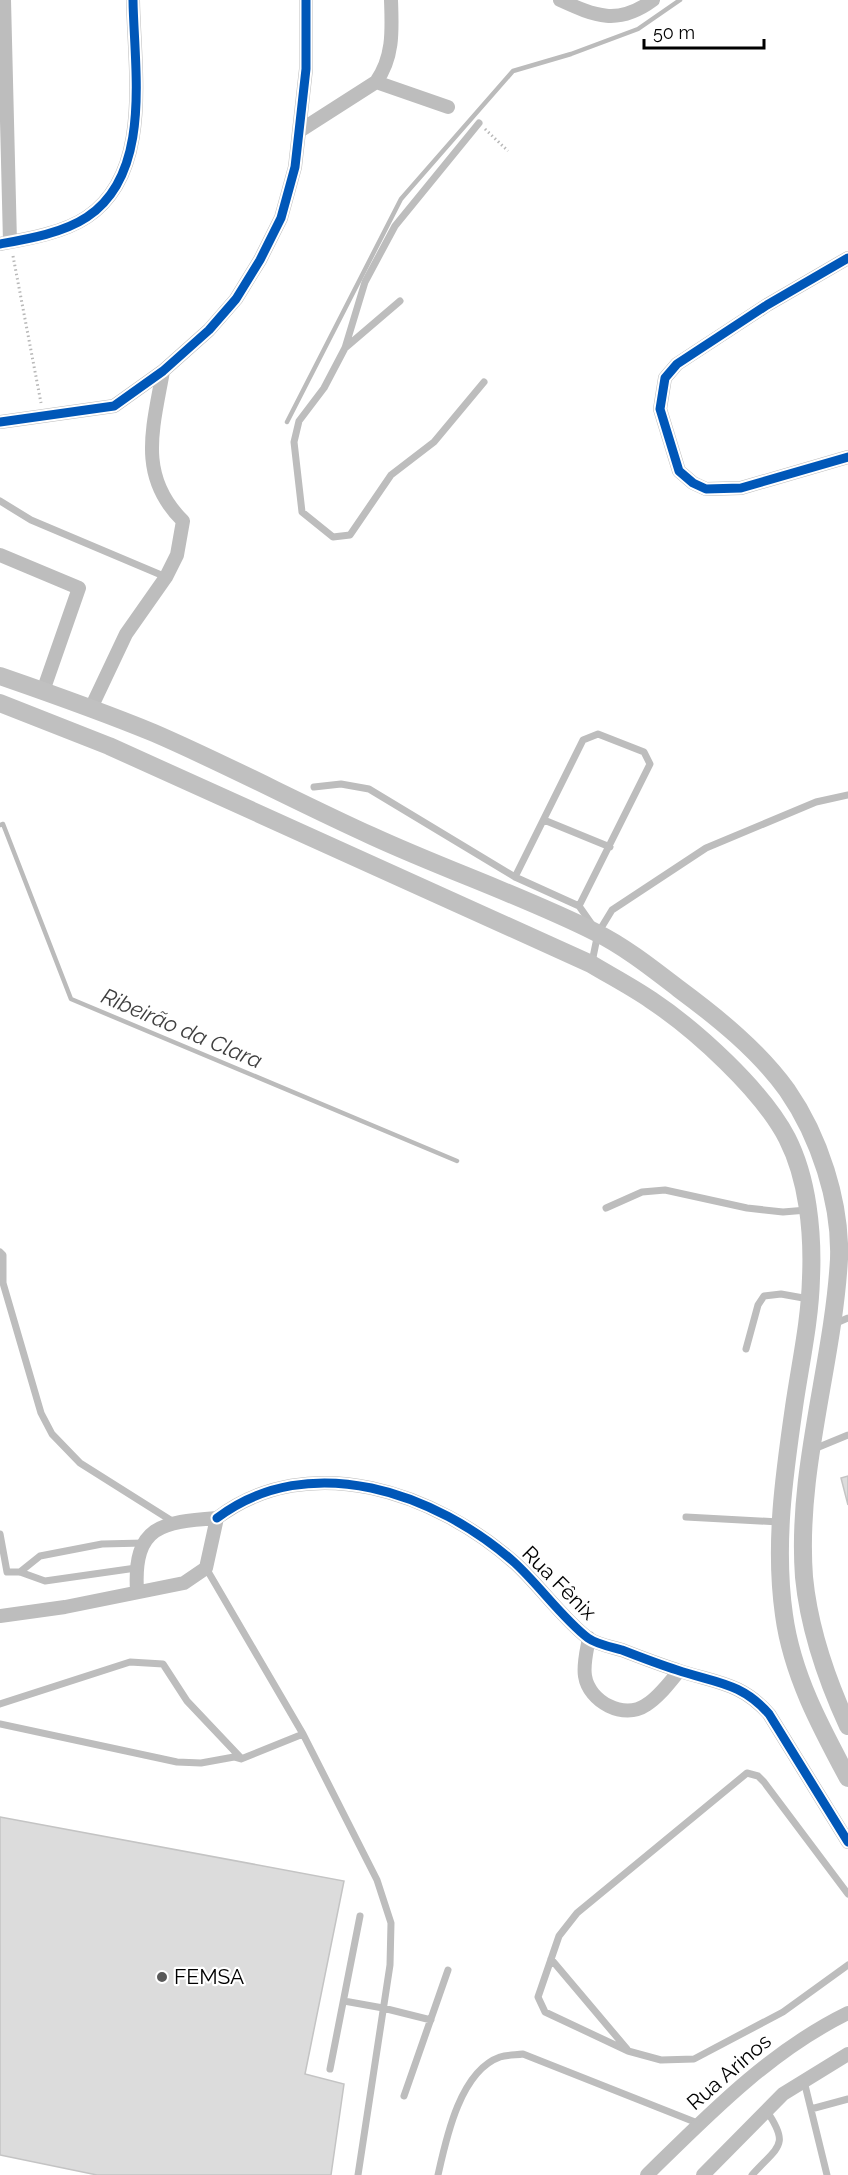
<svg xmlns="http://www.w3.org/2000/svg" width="848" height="2175" viewBox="0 0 848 2175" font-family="Raleway,sans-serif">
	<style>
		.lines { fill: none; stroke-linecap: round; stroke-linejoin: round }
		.stream { stroke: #bbb; stroke-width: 4.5 }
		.building { fill: #dcdcdc; stroke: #c4c4c4; stroke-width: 1.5 }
		.path { stroke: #b8b8b8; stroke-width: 3; stroke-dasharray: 1.5 3; stroke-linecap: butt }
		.service { stroke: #bdbdbd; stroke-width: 7 }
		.minor { stroke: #bdbdbd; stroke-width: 14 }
		.secondary { stroke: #c0c0c0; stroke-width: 18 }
		.cycleway-casing { stroke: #fff; stroke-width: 13 }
		.cycleway { stroke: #0057b8; stroke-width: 9 }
		.poi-dot { fill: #595959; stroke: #fff; stroke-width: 2 }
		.labels { text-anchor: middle; stroke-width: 4.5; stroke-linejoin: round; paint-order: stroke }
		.street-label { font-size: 21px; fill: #000; stroke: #fff }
		.poi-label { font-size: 21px; fill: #000; stroke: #fff; text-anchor: start }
		.water-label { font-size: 22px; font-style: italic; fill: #3f3f3f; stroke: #fff }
	</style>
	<rect width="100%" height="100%" fill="#fff"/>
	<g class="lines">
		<path class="stream" d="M287,422L401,199L513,71L571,54L638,29L680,0
			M0,825L3,824L71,999L457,1161"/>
	</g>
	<path class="building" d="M848,1476V1505L841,1478Z
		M0,1817L344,1881L305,2074L344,2084L331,2175H97L0,2155Z"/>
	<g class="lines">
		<path class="path" d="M485,129L508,151
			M13,256L41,403"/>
		<path class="service" d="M479,123L395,226L365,282L345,348L324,388L299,421L294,442L302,512L333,537L350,535L391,475L434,442L484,382
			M345,348L400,301
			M0,501L31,520L166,577
			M314,787L341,784L369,789L515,877L579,906L593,926
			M544,820L610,847
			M515,877L583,740L598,734L644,752L650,764L579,906
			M592,962L598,933L612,910L706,848L816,802L848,795
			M606,1208L642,1192L665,1190L747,1208L783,1212L807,1210
			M0,1252L3,1255V1283L41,1413L52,1434L80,1463L172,1521
			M834,1324L848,1318
			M746,1349L758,1305L764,1296L781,1294L809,1299
			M814,1449L848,1435
			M686,1517L779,1522
			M0,1534L7,1572H20L45,1581L136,1568
			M206,1568L303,1734L377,1880L391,1923L390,1965L358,2175
			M20,1572L40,1556L102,1544L144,1543
			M0,1704L130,1662L163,1664L187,1701L240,1757
			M0,1724L177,1762L201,1763L234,1757L241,1759L303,1734
			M848,1894L764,1782L758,1776L747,1773L577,1913L559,1936L538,1997L545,2012L628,2051L661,2060L694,2059L783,2012L848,1965
			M551,1959L627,2049
			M344,2001L383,2008L431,2020
			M330,2069L360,1916
			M804,2081L827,2175
			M404,2096L448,1970
			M811,2109L848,2099
			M438,2175C446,2139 460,2071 500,2057C507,2055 516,2055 523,2054L700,2124
			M752,2175C778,2146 791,2146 766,2110"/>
		<path class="minor" d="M4,0L10,242
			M560,0C595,16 618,26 653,0
			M376,82L448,107
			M301,130L376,82C394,57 392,29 391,0
			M0,244C28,239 63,233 87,217C153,173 134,69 133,0
			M848,258L767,305L677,364L665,378L660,409L679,471L693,483L706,489L741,488L848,457
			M0,422L114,406L163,371L209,330L236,299L260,260L281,218L295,167L306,69V0
			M0,555L79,588L43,691
			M91,708L126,634L166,577L177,555L183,521C137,476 153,428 163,371
			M217,1518C310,1448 436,1493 515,1563C539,1585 563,1619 588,1638C596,1644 611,1647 622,1650C640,1657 658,1664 677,1670C715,1683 741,1682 769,1714L848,1842
			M137,1591C133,1525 162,1522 217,1518
			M0,1616L65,1607L184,1583L206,1568L217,1518
			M589,1638C587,1650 583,1664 585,1676C589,1702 624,1720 646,1705C659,1697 669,1683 679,1671
			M647,2175C708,2115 770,2051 848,2013
			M703,2175L783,2094L848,2054"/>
		<path class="secondary" d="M0,676C52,694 103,712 154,733C228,765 299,803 372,836C446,870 523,896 595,932C624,946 653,969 679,989C718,1018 758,1050 787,1090C819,1136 841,1202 839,1259C833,1365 796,1470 804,1577C809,1629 826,1678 848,1726
			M0,703L109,746L591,964C611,976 632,987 651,1000C696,1030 762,1090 787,1138C808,1179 813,1233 811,1278C810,1321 800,1365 794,1407C784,1476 774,1545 784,1615C792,1674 820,1726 848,1778"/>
		<g class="cycleway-casing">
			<path id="cycleway" d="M0,244C28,239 63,233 87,217C153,173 134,69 133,0
				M848,258L767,305L677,364L665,378L660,409L679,471L693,483L706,489L741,488L848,457
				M0,422L114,406L163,371L209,330L236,299L260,260L281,218L295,167L306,69V0
				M217,1518C310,1448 436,1493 515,1563C539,1585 563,1619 588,1638C596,1644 611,1647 622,1650C640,1657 658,1664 677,1670C715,1683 741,1682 769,1714L848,1842"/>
		</g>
		<use href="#cycleway" class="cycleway"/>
	</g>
	<circle class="poi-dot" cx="162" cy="1977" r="6"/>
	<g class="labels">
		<g class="street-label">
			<text transform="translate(559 1583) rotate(45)" y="7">Rua Fênix</text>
			<text transform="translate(729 2072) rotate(-41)" y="7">Rua Arinos</text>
		</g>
		<g class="poi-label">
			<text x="174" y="1984">FEMSA</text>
		</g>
		<g class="water-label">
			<text transform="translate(182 1028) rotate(23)" y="8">Ribeirão da Clara</text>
		</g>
	</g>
	<path d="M644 39v9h120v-9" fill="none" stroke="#000000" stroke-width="3"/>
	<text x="653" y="39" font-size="18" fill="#000000" stroke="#ffffff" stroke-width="4.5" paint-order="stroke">50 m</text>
</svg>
